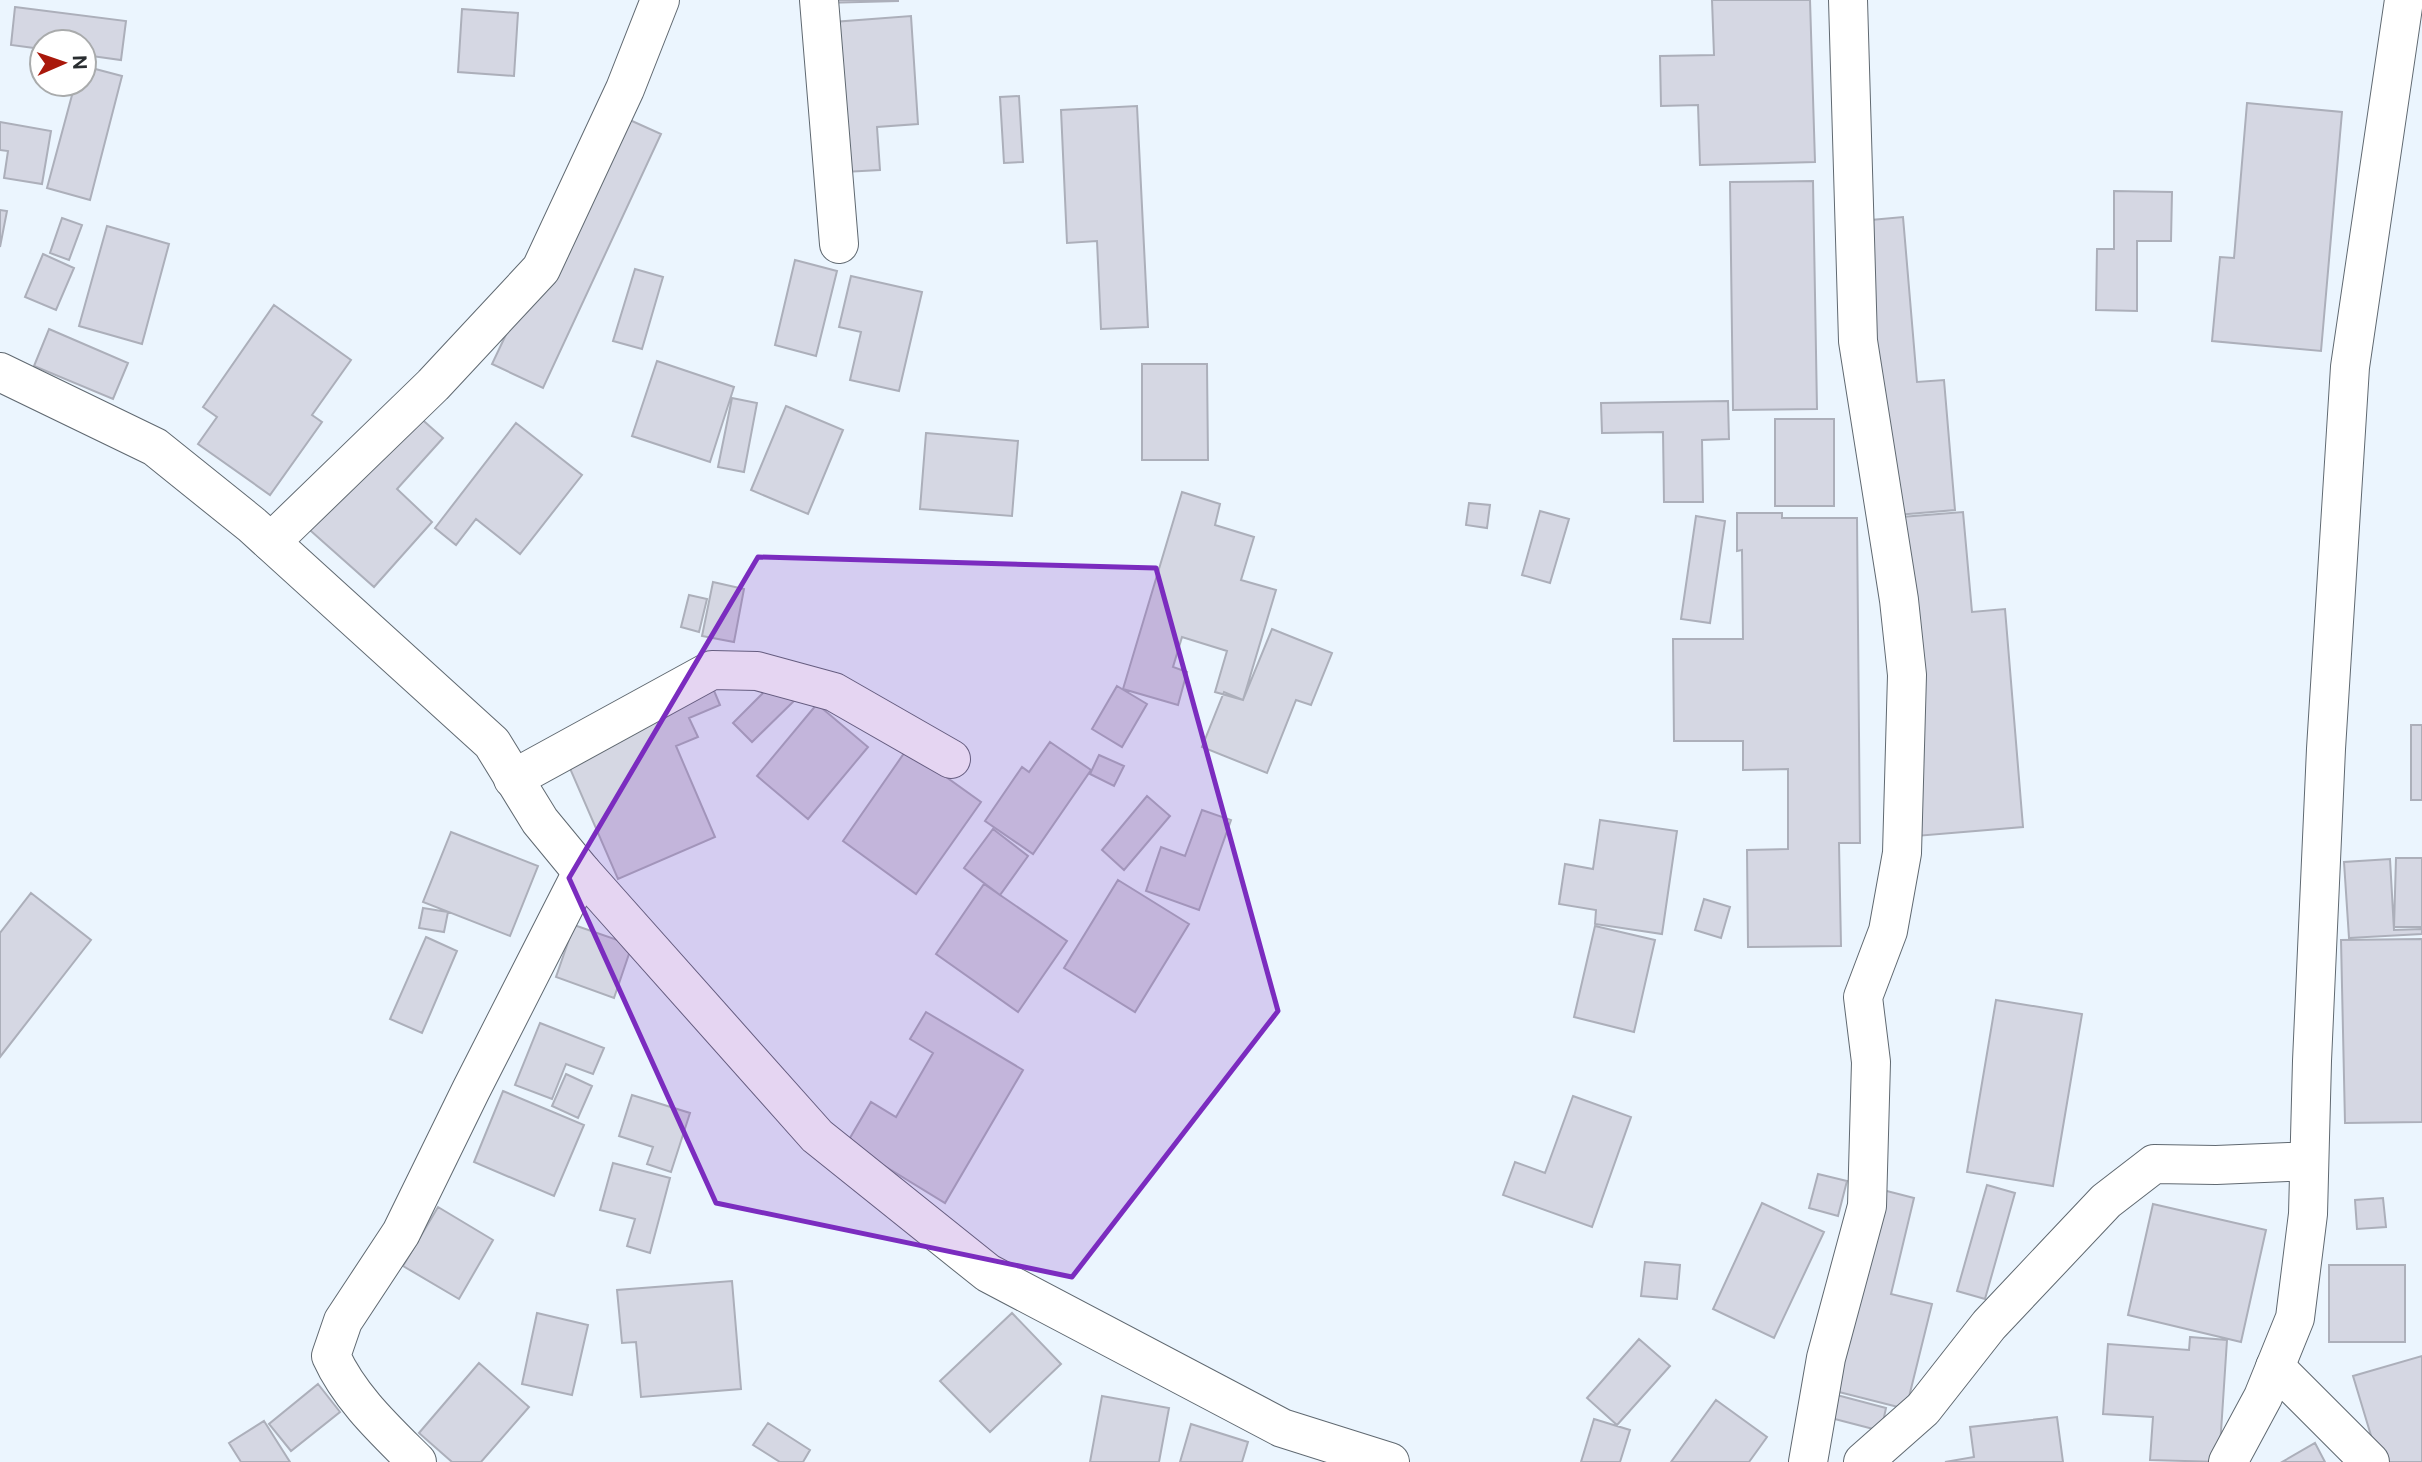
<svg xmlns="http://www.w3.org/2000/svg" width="2422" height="1462" viewBox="0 0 2422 1462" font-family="'Public Sans',sans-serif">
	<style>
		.building { fill: #d5d7e3; stroke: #acafba; stroke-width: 2 }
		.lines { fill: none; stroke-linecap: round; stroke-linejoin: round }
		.street-casing { stroke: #606971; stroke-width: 40 }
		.secondary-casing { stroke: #606971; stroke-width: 40 }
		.street { stroke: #fff; stroke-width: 38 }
		.secondary { stroke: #fff; stroke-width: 38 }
		.marked { fill: #7b2cbf; fill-opacity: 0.2; stroke: #7b2cbf; stroke-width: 5; stroke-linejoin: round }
	</style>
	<rect width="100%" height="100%" fill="#ebf5fe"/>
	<path class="building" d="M823,0H898V1L823,3Z
		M1712,0H1810L1815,162L1700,165L1698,105L1661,106L1660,56L1714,55Z
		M15,7L126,21L121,60L84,55V42H42V49L11,45Z
		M462,9L518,13L514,76L458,72Z
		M911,16L918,124L877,127L880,170L844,172L833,22Z
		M84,66L122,76L90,200L47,188L75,84H84Z
		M1019,96L1023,162L1004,163L1000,97Z
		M2247,103L2342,112L2321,351L2212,341L2220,257L2234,258Z
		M1137,106L1148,327L1101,329L1097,241L1067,243L1061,110Z
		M612,112L661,134L543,388L492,364Z
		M0,122L51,131L42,184L4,178L8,151L0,150Z
		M1813,181L1817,409L1733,410L1730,182Z
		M2114,191L2172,192L2171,241H2137V311L2096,310L2097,249H2114Z
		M0,210L7,211L0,247Z
		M1903,217L1917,382L1944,380L1955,510L1885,516L1860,221Z
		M62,218L82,225L69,260L50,253Z
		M107,226L169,244L142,344L79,326Z
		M43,254L74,268L56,310L25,297Z
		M795,260L837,271L816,356L775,345Z
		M635,269L663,277L642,349L613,341Z
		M851,276L922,292L899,391L850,380L861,332L839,327Z
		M274,305L351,360L312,415L322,422L270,495L198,444L217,417L203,407Z
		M49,329L128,363L113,399L34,366Z
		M657,361L734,387L710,462L632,436Z
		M1142,364H1207L1208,460H1142Z
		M732,398L757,403L744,472L718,467Z
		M399,399L443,438L397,489L432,522L374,587L294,516Z
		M1728,401L1729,439L1702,440L1703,502H1664L1663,432L1602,433L1601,403Z
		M786,406L843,430L808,514L751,490Z
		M1775,419H1834V506H1775Z
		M516,423L582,475L520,554L476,519L456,545L435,528Z
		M926,433L1018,441L1012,516L920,509Z
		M1182,492L1220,504L1215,525L1254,537L1241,580L1276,590L1243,700L1215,692L1227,651L1182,637L1173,667L1187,672L1178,705L1123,689Z
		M1469,503L1490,505L1487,528L1466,525Z
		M1540,511L1569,519L1550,583L1522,575Z
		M1963,512L1972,612L2005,609L2023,827L1916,836L1889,518Z
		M1737,513H1782V518H1857L1860,843H1839L1841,946L1748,947L1747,850L1788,849V769L1743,770V741H1674L1673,639H1743L1742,550L1737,551Z
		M1696,516L1725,521L1710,623L1681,619Z
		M713,582L744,589L734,642L702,636Z
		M689,595L707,599L699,632L681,627Z
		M1272,629L1332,653L1311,705L1296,700L1267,773L1202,747L1224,692L1243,700Z
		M777,679L796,699L752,742L733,723Z
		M712,686L720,705L689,718L698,737L676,746L715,837L618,879L562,750Z
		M1117,686L1147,704L1122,747L1092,729Z
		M817,704L868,747L808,819L757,776Z
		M2411,725H2422V800H2411Z
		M1050,742L1091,770L1033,854L985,821L1022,767L1029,772Z
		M907,749L981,802L916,894L843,841Z
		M1099,755L1124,766L1114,786L1090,774Z
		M1147,796L1170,816L1124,870L1102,850Z
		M1202,810L1231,820L1199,910L1146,891L1161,847L1185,856Z
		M1600,820L1677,831L1662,934L1595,924L1596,910L1559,904L1565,864L1593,869Z
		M993,829L1028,856L1000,895L964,868Z
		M451,832L538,866L510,936L423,902Z
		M2396,858H2422V927H2394Z
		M2390,859L2394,930L2422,929V934L2349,938L2344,862Z
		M1118,880L1189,924L1135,1012L1064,968Z
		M984,884L1067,941L1018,1012L936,954Z
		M31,893L91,940L0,1057V933Z
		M1704,899L1730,907L1721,938L1695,930Z
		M423,908L448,912L444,932L419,928Z
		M574,925L632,945L614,998L556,977Z
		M1595,926L1655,940L1634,1032L1574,1017Z
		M426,937L457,951L422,1033L390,1019Z
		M2422,939V1122L2345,1123L2341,940Z
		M1996,1000L2082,1014L2053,1186L1967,1172Z
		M926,1012L1023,1070L945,1203L847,1143L871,1102L896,1117L933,1053L910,1039Z
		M540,1023L604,1048L593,1074L566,1064L552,1099L515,1085Z
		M566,1074L592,1086L578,1118L552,1106Z
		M503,1091L584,1125L554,1196L474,1162Z
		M632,1095L690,1113L671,1172L647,1164L653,1147L619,1136Z
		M1573,1096L1631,1117L1592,1227L1503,1195L1515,1162L1545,1173Z
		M613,1163L670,1178L650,1253L627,1246L635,1219L600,1210Z
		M1818,1174L1847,1181L1838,1216L1809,1208Z
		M1987,1185L2015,1193L1985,1299L1957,1291Z
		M1879,1189L1914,1198L1891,1294L1932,1304L1906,1409L1831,1390Z
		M2383,1198L2386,1227L2357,1229L2355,1200Z
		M1762,1203L1824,1232L1774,1338L1713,1309Z
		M2153,1204L2266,1230L2241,1342L2128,1315Z
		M438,1207L493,1240L459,1299L403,1266Z
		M1645,1262L1680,1265L1677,1299L1641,1296Z
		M2329,1265H2405V1342H2329Z
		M732,1281L741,1389L641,1397L636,1342L622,1343L617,1290Z
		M537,1313L588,1325L572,1395L522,1384Z
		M1012,1313L1061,1364L990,1432L940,1381Z
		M2190,1337L2227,1340L2219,1462L2150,1460L2153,1417L2103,1414L2108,1344L2189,1350Z
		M1639,1339L1670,1366L1617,1425L1587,1398Z
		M2422,1356V1462H2379L2353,1376Z
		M479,1363L529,1407L481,1462H452L419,1433Z
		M318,1384L340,1412L291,1451L269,1424Z
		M1833,1394L1886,1408L1881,1431L1827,1417Z
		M1102,1396L1169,1408L1159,1462H1090Z
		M1716,1400L1767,1437L1749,1462H1671Z
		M2057,1417L2063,1462H1945L1974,1457L1970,1427Z
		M1594,1419L1630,1430L1620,1462H1581Z
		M264,1421L290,1462H241L229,1443Z
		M768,1423L810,1450L803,1462H780L753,1445Z
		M1191,1424L1248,1442L1242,1462H1180Z
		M2315,1443L2325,1462H2282Z"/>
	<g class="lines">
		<g class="street-casing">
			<path id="street" d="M819,0L839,244
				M271,542L433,385L541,269L625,89L660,0
				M513,779L712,670L757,671L834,692L951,759
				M2275,1367L2370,1462
				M417,1462C385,1430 350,1398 331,1356L343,1321L401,1233L471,1090L582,872
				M1808,1462L1826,1358L1867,1206L1871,1062L1863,997L1888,931L1902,853L1907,675L1899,600L1858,341L1848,0"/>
		</g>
		<g class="secondary-casing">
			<path id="secondary" d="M0,372L155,447L252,525L492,743L540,821L582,872L817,1136L988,1273L1282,1428L1390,1462
				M1863,1462L1923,1409L1989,1325L2106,1201L2154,1164L2216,1165L2309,1161
				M2228,1462L2263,1397L2295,1318L2308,1214L2312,1061L2326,749L2350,367L2404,0"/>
		</g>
		<use href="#street" class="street"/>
		<use href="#secondary" class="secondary"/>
	</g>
	<path class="marked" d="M758,557L1156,568L1278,1011L1072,1277L716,1203L569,878Z"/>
	<g transform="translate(63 63) rotate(88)"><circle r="33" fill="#ffffff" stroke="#a9abac" stroke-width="2"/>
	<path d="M0-5L12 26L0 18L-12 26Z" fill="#a9180b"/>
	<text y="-10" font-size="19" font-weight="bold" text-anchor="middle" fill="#292d30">N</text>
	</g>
</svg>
